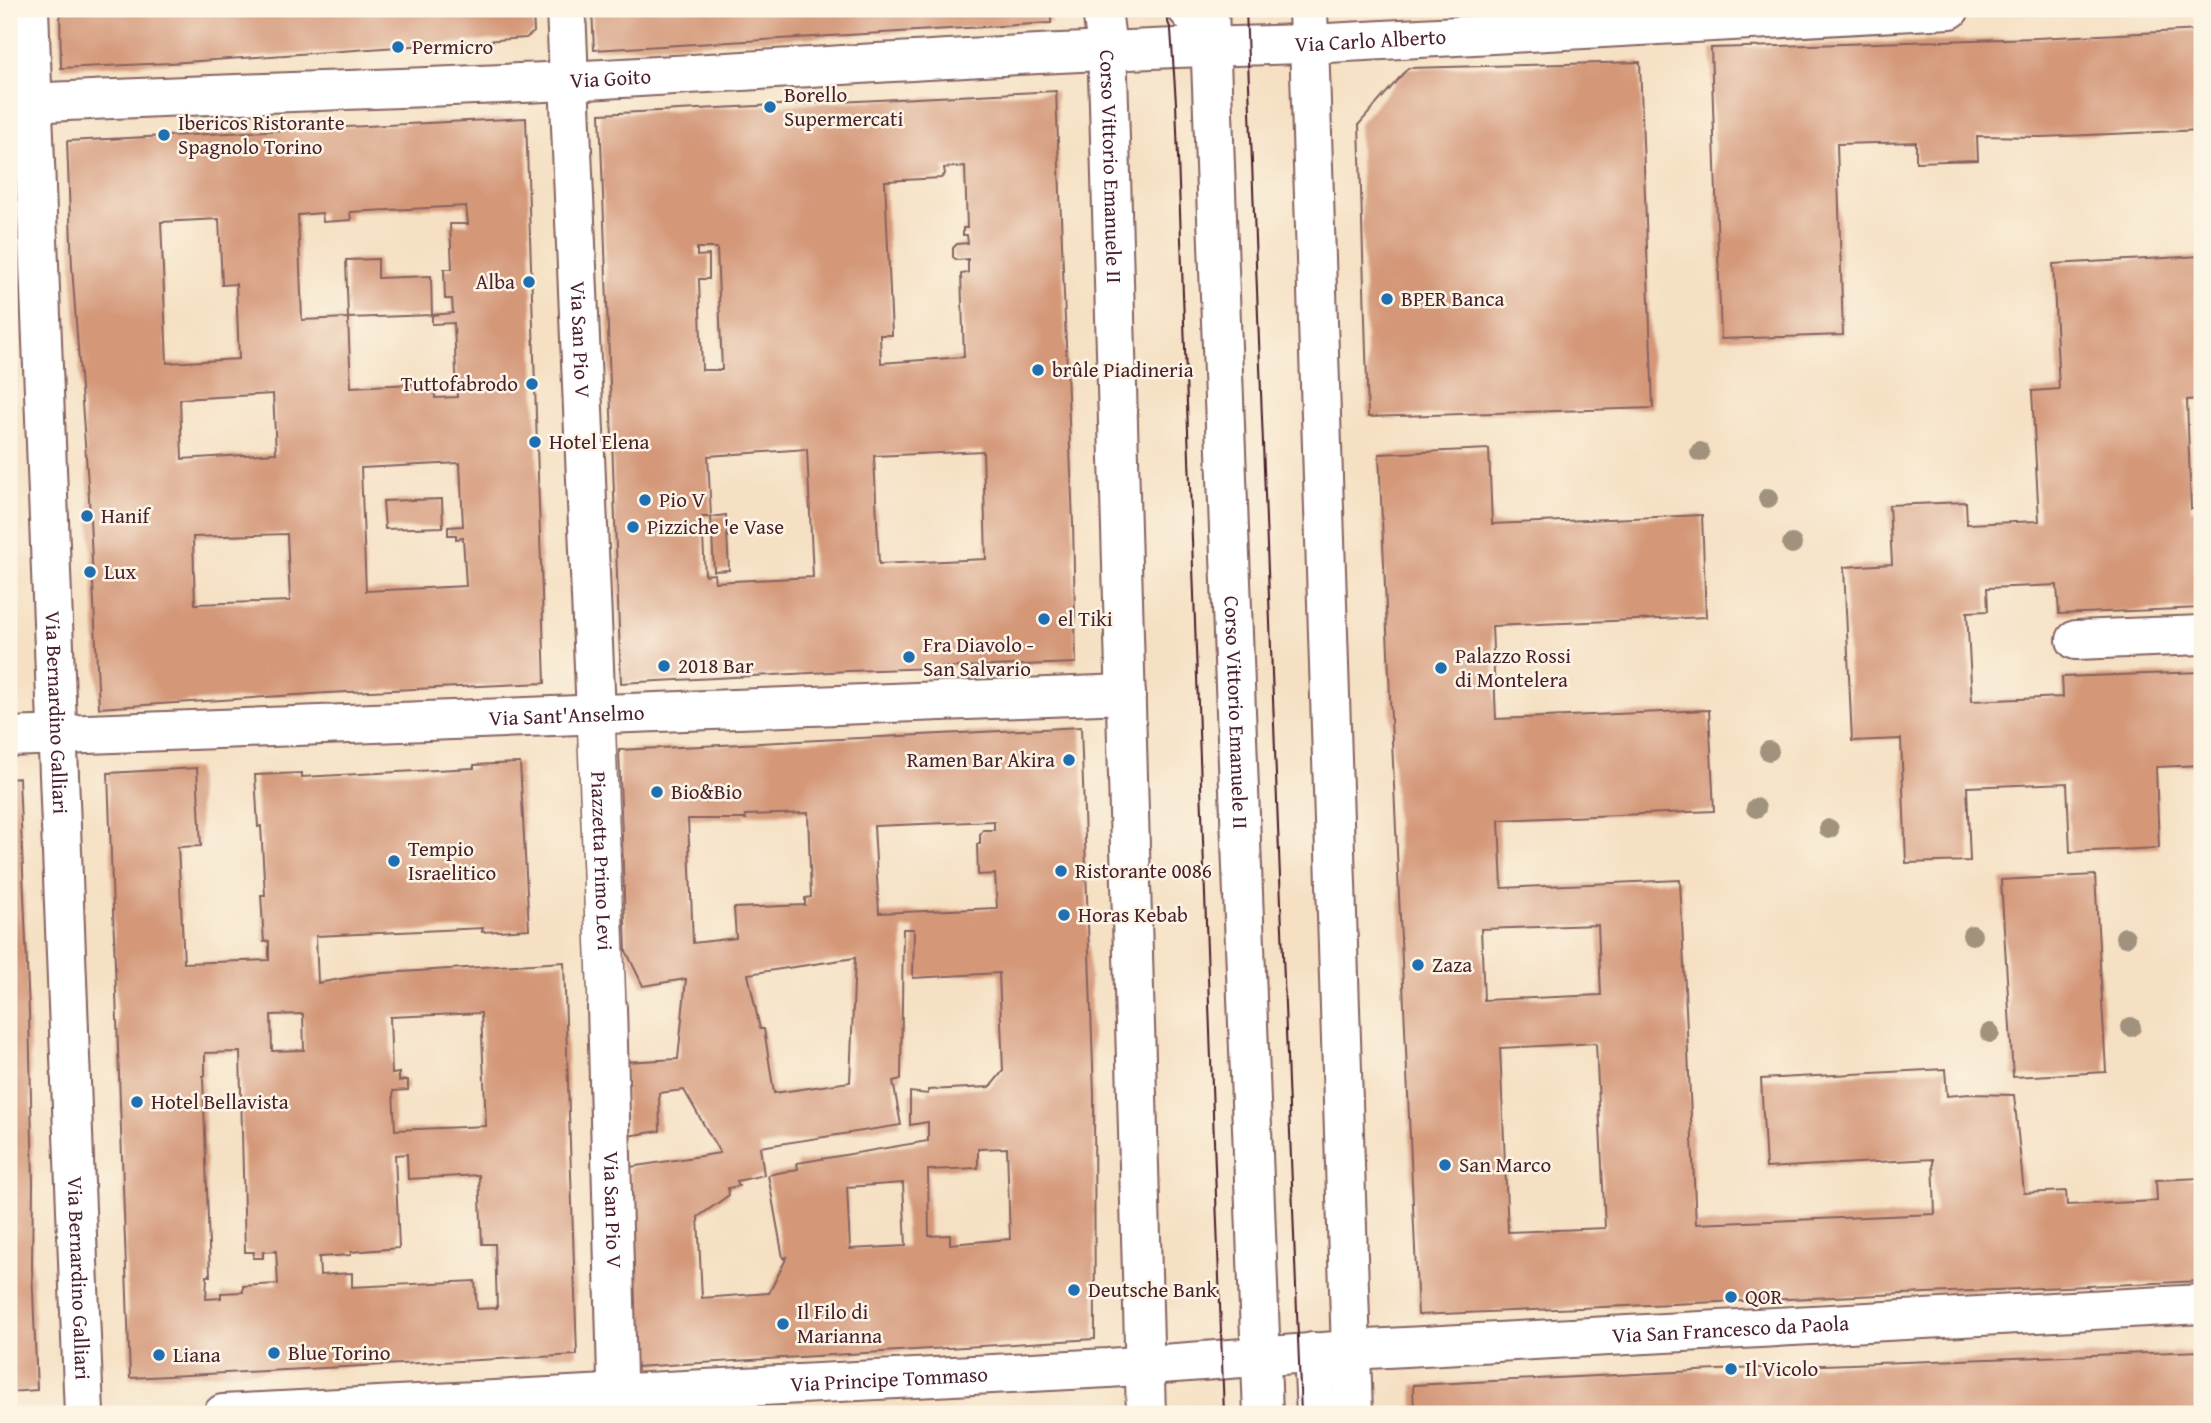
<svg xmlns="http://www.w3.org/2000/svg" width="2211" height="1423" viewBox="0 0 2211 1423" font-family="'Gentium Book Plus',serif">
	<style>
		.building { fill: #d49879; fill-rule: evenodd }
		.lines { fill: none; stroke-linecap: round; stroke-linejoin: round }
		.service-casing { stroke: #866360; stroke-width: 28 }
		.pedestrian-casing { stroke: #866360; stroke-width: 40 }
		.minor-casing { stroke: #866360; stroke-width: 42 }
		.primary-casing { stroke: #866360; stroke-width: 42 }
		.service { stroke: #fff; stroke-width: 24 }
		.pedestrian { stroke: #fff; stroke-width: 37 }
		.minor { stroke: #fff; stroke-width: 38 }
		.primary { stroke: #fff; stroke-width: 38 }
		.tram { stroke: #4a1f2b; stroke-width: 2 }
		.tree { fill: #a1927e }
		.poi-dot { fill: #1f6fb2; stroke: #fcf5e5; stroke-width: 2.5 }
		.labels { text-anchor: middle; stroke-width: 5; stroke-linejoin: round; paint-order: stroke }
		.street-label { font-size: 21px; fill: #4a1f2b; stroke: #fcf5e5 }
		.poi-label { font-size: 21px; fill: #4a1f2b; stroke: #fcf5e5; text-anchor: start }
	</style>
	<rect width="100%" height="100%" fill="#fcf5e5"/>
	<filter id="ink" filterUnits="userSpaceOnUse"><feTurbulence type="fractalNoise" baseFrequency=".0143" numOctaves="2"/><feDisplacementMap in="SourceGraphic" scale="14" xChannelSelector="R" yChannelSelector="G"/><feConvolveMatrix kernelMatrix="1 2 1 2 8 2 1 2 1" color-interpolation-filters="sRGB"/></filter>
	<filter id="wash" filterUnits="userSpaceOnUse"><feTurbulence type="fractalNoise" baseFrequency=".00686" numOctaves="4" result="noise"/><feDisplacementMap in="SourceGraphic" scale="28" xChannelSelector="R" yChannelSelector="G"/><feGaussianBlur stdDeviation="1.57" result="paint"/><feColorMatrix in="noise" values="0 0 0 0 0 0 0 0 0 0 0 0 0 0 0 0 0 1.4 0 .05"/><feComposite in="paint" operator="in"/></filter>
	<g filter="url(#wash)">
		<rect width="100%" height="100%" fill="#f5e0c3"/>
		<g id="blocks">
			<path class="building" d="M60,9H533L534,32L526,38L170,63L61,68Z
				M592,9H1051V23L594,50Z
				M2202,30V130L2042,137L1977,136L1978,160L1916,162V142L1837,144L1843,335L1721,339L1711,48L2037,38Z
				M1640,62L1653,408L1368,417L1359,124L1408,68Z
				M1056,91L1073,523L1076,663L849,671L621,683L600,114ZM965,166L967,228H963V235H967L968,243L957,244L953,248V257L957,260L968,259V273L961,274L964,357L881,363L880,335H892L885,181L941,178L945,174L944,168ZM697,248H717L722,370H702L699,279H709V255L697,256ZM807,449L813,577L715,582L714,574L705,575L702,517H711L708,456ZM983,451L986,559L879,564L874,456Z
				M526,118L545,683L327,693L99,708L89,498L72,267L67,141ZM466,206L468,224H450L452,269H444L445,299H452L453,313L432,315L431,276L378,278V259L346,260L348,318L432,315V324L454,323L457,397L435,398L434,383L351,387L348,318L302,320L298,215L322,213L323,222L351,220L350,212ZM219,219L222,285L236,284L239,359L167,363L161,222ZM273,394L276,453L182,459L180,399ZM460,463L463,526L448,527V535H456V539L463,538L466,586L366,591L361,468ZM287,534L290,601L195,604L193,537Z
				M2202,256V399L2187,400L2191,509H2202V608L2059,614L2057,585L1987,588L1988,611L1967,612L1972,701L2063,697L2062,677L2202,672V765L2156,767L2159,848L2070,852L2067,783L1967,787L1970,861L1906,863L1901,739L1852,741L1844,567L1892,564L1889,505L1966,502L1967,524L2039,521L2032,391L2059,389L2053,264Z
				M1489,449L1492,524L1702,515L1706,617L1492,626L1496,719L1709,710L1714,811L1499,820L1502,888L1680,880L1696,1224L1935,1214L1933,1159L1766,1168L1761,1079L1945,1069L1947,1096L1970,1094L2014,1095L2024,1193L2066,1191L2067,1205L2157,1201L2156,1180L2202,1178V1281L1418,1315L1379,454ZM1598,925L1601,995L1484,1000L1481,929ZM1596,1043L1605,1228L1508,1232L1500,1048Z
				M442,499L443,527L385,529L383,501Z
				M726,515L729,570L714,571L711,517Z
				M9,558H11L14,710H9Z
				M1081,727L1094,1094L1095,1339L635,1367L630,1167L720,1153L684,1090L659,1093L660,1131L627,1136L624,1062L678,1059L686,979L643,986L626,951L619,750ZM808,813L811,897L805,898V905L734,908L736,938L693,943L688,819H746L745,815ZM994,821V830H983L980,834V844H977L978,875L995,874L997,908L879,913L874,826ZM903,929H914L913,978L999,973L1003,1071L990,1087L928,1090V1094L910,1092V1125L928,1122V1141L797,1163L798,1169L768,1175L783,1258L787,1257L769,1293L702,1298L698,1217L729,1195L728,1188L739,1186L737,1181L764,1175L760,1147L901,1125L893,1081L901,1079ZM855,958L850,1082L774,1093L764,1029H760L748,974ZM1007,1148L1010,1239L950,1244V1235L929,1236L928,1170L978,1168V1149ZM903,1183L906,1246L850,1249L847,1187Z
				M520,763L529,929L482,932L483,928L316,936L318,983L369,974L564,962L577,1355L130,1378L108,773L197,768L201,846L178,847L184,963L269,960V941L264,942L261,895H265L261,826L258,827L255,775L302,773V777L474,768V765ZM481,1013L486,1126L395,1130L393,1091L408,1090V1080L399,1081V1073L392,1074L390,1017ZM303,1014L304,1050L272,1051L271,1015ZM240,1052L245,1252H254L253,1258H263V1252L276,1251L278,1284L243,1286V1292L221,1293V1298L206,1299L207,1276H210L203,1076H205V1053ZM407,1154L408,1179L479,1175L482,1244H495L497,1308L477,1309L475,1281L352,1287V1273L320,1275L319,1257L351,1255V1252L399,1248L395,1155Z
				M19,778L29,1012L33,1184L32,1267L37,1390L9,1392V779Z
				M2095,875L2106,1072L2013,1077L2001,880Z
				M2202,1351V1414H1414L1413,1385L1796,1366Z"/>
		</g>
	</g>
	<g filter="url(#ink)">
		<use href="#blocks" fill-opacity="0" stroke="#866360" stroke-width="2"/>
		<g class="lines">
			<g class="service-casing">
				<path id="service" d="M1178,9L1210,46"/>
			</g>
			<g class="pedestrian-casing">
				<g id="pedestrian">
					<path id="s1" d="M596,714L607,1007"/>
				</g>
			</g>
			<g class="minor-casing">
				<g id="minor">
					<path id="s2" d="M29,9L84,1414"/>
					<path id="s3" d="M566,9L596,714"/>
					<path id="s4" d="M1102,9L1107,49L1109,104L1146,1414"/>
					<path d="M1308,9L1353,1414"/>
					<path id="s5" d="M9,104C194,94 379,90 565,81C813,68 1061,49 1310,44L1950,9"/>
					<path d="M2076,640L2202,635"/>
					<path id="s6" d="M9,737L1126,694"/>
					<path id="s7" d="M607,1007L618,1414"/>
					<path d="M1313,1352L1316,1414"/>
					<path id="s8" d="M223,1414L1108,1368L1350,1350L2202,1304"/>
				</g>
			</g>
			<g class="primary-casing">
				<g id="primary">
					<path id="s9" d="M1209,9L1263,1414"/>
				</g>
			</g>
			<use href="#service" class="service"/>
			<use href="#pedestrian" class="pedestrian"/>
			<use href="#minor" class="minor"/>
			<use href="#primary" class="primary"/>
			<path class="tram" d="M1163,9L1171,30L1176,103L1224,1414
				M1246,9L1301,1414"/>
		</g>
		<g class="tree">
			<circle cx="1700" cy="452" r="10"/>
			<circle cx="1768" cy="498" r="10"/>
			<circle cx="1792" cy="544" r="10"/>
			<circle cx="1769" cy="751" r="10"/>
			<circle cx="1756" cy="808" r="10"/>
			<circle cx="1829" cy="829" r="10"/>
			<circle cx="1972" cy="935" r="10"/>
			<circle cx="2125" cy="937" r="10"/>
			<circle cx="2131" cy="1027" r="10"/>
			<circle cx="1990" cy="1033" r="10"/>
		</g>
	</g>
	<g class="poi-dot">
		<circle cx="398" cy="47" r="7"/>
		<circle cx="770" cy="107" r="7"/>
		<circle cx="164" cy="135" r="7"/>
		<circle cx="529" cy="282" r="7"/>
		<circle cx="1387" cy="299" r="7"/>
		<circle cx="1038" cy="370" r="7"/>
		<circle cx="532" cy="384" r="7"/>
		<circle cx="535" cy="442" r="7"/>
		<circle cx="645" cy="500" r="7"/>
		<circle cx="87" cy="516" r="7"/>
		<circle cx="633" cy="527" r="7"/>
		<circle cx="90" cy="572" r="7"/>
		<circle cx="1044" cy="619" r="7"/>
		<circle cx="909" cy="657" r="7"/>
		<circle cx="664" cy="666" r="7"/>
		<circle cx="1441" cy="668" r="7"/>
		<circle cx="1069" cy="760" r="7"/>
		<circle cx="657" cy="792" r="7"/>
		<circle cx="394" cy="861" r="7"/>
		<circle cx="1061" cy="871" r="7"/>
		<circle cx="1064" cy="915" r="7"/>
		<circle cx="1418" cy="965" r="7"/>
		<circle cx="137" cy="1102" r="7"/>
		<circle cx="1445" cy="1165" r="7"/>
		<circle cx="1074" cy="1290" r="7"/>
		<circle cx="1731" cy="1297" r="7"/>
		<circle cx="783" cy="1324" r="7"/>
		<circle cx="274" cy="1353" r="7"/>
		<circle cx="159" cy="1355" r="7"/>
		<circle cx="1731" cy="1369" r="7"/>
	</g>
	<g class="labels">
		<g class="street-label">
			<text dy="7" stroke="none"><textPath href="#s5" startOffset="1363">Via Carlo Alberto</textPath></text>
			<text dy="7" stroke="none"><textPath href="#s5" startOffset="602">Via Goito</textPath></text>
			<text dy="7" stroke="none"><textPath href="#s4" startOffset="158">Corso Vittorio Emanuele II</textPath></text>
			<text dy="7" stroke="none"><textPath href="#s3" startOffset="331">Via San Pio V</textPath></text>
			<text dy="7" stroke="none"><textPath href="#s2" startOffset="704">Via Bernardino Galliari</textPath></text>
			<text dy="7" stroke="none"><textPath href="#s9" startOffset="704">Corso Vittorio Emanuele II</textPath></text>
			<text dy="7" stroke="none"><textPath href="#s6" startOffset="558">Via Sant'Anselmo</textPath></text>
			<text dy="7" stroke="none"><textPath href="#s1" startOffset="147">Piazzetta Primo Levi</textPath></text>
			<text dy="7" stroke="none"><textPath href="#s7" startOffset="203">Via San Pio V</textPath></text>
			<text dy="7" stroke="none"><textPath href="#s2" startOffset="1270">Via Bernardino Galliari</textPath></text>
			<text dy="7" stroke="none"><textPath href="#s8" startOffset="1510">Via San Francesco da Paola</textPath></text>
			<text dy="7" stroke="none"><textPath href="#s8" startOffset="667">Via Principe Tommaso</textPath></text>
		</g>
		<g class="poi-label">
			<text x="412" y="54">Permicro</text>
			<text x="784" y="102">Borello<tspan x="784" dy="24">Supermercati</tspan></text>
			<text x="178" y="130">Ibericos Ristorante<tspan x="178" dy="24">Spagnolo Torino</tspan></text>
			<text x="515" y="289" text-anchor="end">Alba</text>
			<text x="1401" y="306">BPER Banca</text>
			<text x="1052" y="377">brûle Piadineria</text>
			<text x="518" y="391" text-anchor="end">Tuttofabrodo</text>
			<text x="549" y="449">Hotel Elena</text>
			<text x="659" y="507">Pio V</text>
			<text x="101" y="523">Hanif</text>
			<text x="647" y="534">Pizziche 'e Vase</text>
			<text x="104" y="579">Lux</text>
			<text x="1058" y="626">el Tiki</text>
			<text x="923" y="652">Fra Diavolo -<tspan x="923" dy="24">San Salvario</tspan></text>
			<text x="1455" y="663">Palazzo Rossi<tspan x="1455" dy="24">di Montelera</tspan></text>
			<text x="678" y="673">2018 Bar</text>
			<text x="1055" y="767" text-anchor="end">Ramen Bar Akira</text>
			<text x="671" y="799">Bio&amp;Bio</text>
			<text x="408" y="856">Tempio<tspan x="408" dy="24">Israelitico</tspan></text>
			<text x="1075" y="878">Ristorante 0086</text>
			<text x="1078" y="922">Horas Kebab</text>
			<text x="1432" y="972">Zaza</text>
			<text x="151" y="1109">Hotel Bellavista</text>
			<text x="1459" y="1172">San Marco</text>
			<text x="1088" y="1297">Deutsche Bank</text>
			<text x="1745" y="1304">QOR</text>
			<text x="797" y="1319">Il Filo di<tspan x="797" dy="24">Marianna</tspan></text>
			<text x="288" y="1360">Blue Torino</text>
			<text x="173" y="1362">Liana</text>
			<text x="1745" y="1376">Il Vicolo</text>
		</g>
	</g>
	<rect width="2211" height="1423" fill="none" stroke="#fcf5e5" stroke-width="35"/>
</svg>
